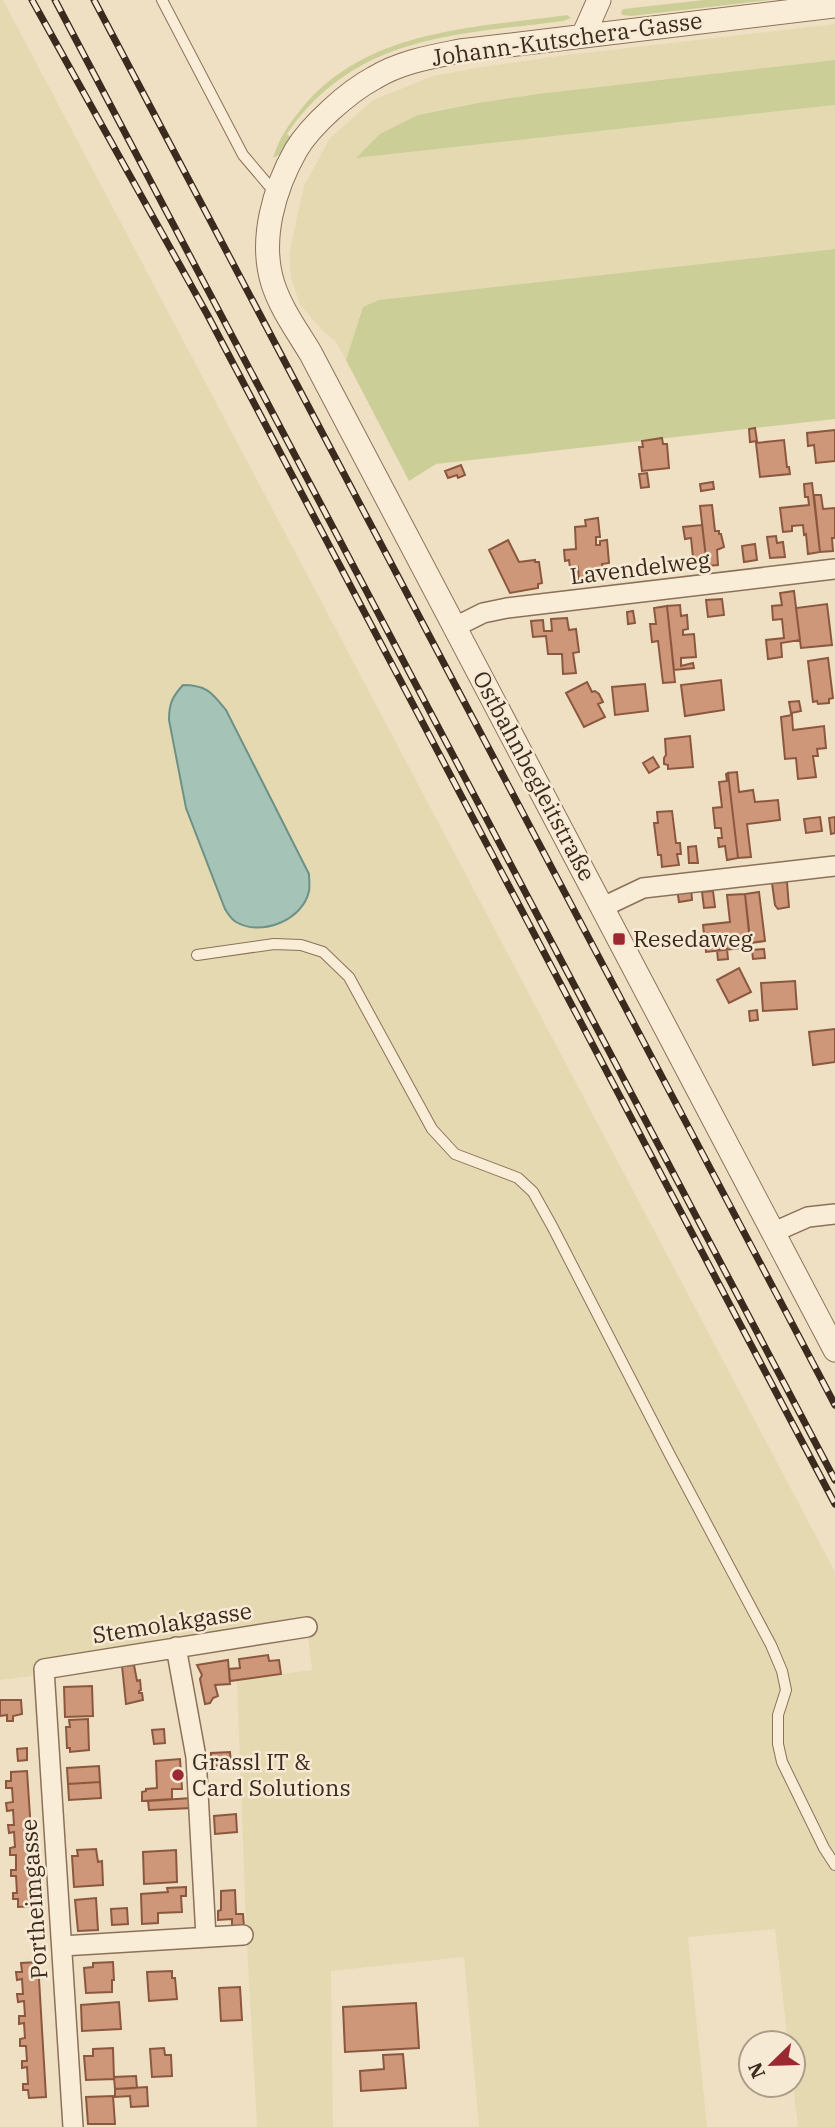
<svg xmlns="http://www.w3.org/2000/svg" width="835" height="2127" viewBox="0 0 835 2127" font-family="'IBM Plex Serif',serif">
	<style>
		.farmland { fill: #e5d9b1 }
		.green { fill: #ccce98 }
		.water { fill: #a6c3b8; stroke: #6c9186; stroke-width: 2 }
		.building { fill: #cf9779; stroke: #8b583f; stroke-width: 2 }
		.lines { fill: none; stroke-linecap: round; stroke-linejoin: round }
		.service-casing { stroke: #8b715a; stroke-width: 12 }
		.minor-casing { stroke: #8b715a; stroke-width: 22 }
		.tertiary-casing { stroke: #8b715a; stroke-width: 25 }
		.service { stroke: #faedd8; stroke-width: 10 }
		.minor { stroke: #faedd8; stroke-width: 19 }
		.tertiary { stroke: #faedd8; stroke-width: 23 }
		.rail-casing { stroke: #3b2a1e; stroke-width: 7 }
		.rail { stroke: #f7ead4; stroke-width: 4.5; stroke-dasharray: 13; stroke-linecap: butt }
		.poi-dot { fill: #9c2831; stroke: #f7ead4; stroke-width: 2.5 }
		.labels { text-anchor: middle; stroke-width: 5; stroke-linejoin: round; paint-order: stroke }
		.street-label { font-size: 23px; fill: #3b2a1e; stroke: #f7ead4 }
		.poi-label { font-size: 23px; fill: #3b2a1e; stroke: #f7ead4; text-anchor: start }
	</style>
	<rect width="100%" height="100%" fill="#efe0c4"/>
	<path class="farmland" d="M0,0H3L835,1572V2127H798L793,2085V2043H788L775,1929L688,1937L707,2127H479L464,1957L331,1971L333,2127H257L246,1927L237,1680L312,1670L306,1622L37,1662L32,1676L0,1680Z
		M835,24V60L537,94L478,103L418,115L357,158L835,105V249L363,308L346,360L336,342L322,330L300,305L291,278L289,254L304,186L330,138L373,100L433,76L476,68L558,56Z"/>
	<path class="green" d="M704,0H770L631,16L622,15L621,12L623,9Z
		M567,15L571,18L563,21C455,35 355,35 287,134L293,139L285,152L273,158C279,138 289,124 302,108C367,29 474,28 567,15Z
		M835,60V105L356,158L380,134L418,115L478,103L537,94Z
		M835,249V419L436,464L409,481L346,360L363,307L379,300Z"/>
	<path class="water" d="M183,685C207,685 212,693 226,710L309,874C309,879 310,886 309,891C303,920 261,937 236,922C231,919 228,914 225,909L186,808L169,720C169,704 172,697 183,685Z"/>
	<path class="building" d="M755,428L757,441L750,442L749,429Z
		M835,430V461L816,463L814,445L808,446L807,433Z
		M662,438L663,444H667L669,468L642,471L639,447H643L642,441Z
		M784,440L787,467H789L790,474L760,477L756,443Z
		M461,465L465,475L458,478L457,475L448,478L445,471Z
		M647,473L649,487L641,488L639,474Z
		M713,482L714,489L701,491L700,484Z
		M812,483L820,552L808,554L806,534L804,535L803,525L792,526V531L783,532L780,508L809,505L808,497H805L804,484Z
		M814,495H821L823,509L835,508V538H832L833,551L820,552Z
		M712,505L715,531H719V534H721L724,547L717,550L718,565L707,566L700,506Z
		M598,518L600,537H596V545H600V541L607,540L609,563L602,564L604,578L579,581L578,567L570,568L569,560L565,561L564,550L576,549L575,527L586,526L585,520Z
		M702,525L707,566L694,567L691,538L685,539L683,527Z
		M776,536L777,543L783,542L785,557L770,558L767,537Z
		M508,540L519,562L535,560V562H539L542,583L538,584V588L510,593L489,550Z
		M755,544L757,560L744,562L742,546Z
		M794,591L800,640L781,643L782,657L768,659L766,640L784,638L782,619L773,620L772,606L782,605L780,593Z
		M722,599L724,615L708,617L706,600Z
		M827,604L832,645L801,648L796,608Z
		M680,605L681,616L687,615L688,629L683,630V635L694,634L696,657L681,658V666L693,663L694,668L674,670L667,606Z
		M667,606L675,682L663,683L658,641L652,642L650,624H656L654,608Z
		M633,611L635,623L628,624L627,612Z
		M567,618L569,630L576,629L579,652L573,653L576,673L563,674L562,654H548L546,636L533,637L531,621L543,620L544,631H552L551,619Z
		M828,658L833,698L829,699V703L818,704L817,701L813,702L808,661Z
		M721,680L724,710L685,716L681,685Z
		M587,682L592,692L595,691L599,694L603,702L598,704L605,717L584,727L566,693Z
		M645,684L648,711L615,715L612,687Z
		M799,701L801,711L791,713L789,702Z
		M792,715L793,730L824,726L826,748L817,749L818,756H813L816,777L798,779L796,758L785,759L781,717Z
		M690,736L693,767L668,769V765L664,764V758L666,755L665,739Z
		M653,757L659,767L649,773L643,763Z
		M737,772L739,792L753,790L755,802L778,800L780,820L747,824L751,857L738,858L728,773Z
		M728,773L738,858L727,860L725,846L719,847L718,838H722L721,828H715L713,808L722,807L719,782L727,781L726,774Z
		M672,811L676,843H680L681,854H677L679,865L662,867L661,855H658L654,823H658L657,812Z
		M820,817L822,831L806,833L804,819Z
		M835,817V833L831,834L829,818Z
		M696,846L698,863H689L688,847Z
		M787,882L789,907L778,909L775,905L772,883Z
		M691,887L692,900L679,902L677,889Z
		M713,891L715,907L704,908L702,892Z
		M759,892L765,941L750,943L745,894Z
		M745,894L751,947L706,952L703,925L730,922L727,895Z
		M727,949L728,959L718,960L717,950Z
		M764,949L765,958L753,959L752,950Z
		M739,968L751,992L729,1003L717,980Z
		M795,981L797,1009L763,1011L761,983Z
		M757,1010L758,1020L750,1021L749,1011Z
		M835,1029V1062L813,1065L809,1032Z
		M268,1655L269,1661L279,1660L281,1674L230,1681L229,1669L240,1668L239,1659Z
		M228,1660L230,1684L215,1685L218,1696L213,1698L210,1703L205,1704L200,1679L202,1675L197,1665Z
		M134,1665L137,1681L140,1680L141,1690L139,1691V1693H142L143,1700L126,1704L122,1666Z
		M92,1686L93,1716L65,1717L64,1687Z
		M0,1700H21L22,1714L13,1716V1721H7V1715L0,1716Z
		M88,1719L89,1750L70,1752V1748H67L66,1727H70L69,1720Z
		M164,1729L165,1743L154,1744L152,1730Z
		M27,1748V1760L18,1761L17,1749Z
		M230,1752L231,1765L211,1766V1753Z
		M180,1759L182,1789H172V1799L142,1801V1792L146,1791V1789L157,1788L156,1761Z
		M99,1766L100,1782L68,1784L67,1768Z
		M27,1771L36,1906L18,1907V1899H13V1893H17L16,1876H11V1870H16V1855H10V1848L15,1847L14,1832L9,1833L8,1825H14L13,1810L7,1811L6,1803L13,1802L12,1788H6V1781H11V1772Z
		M100,1782L101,1798L69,1800L68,1784Z
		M191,1798L192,1808L149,1810L148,1801Z
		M236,1814L237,1832L215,1834L214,1816Z
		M96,1849L98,1862L102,1861L103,1885L74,1887L72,1856H78L77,1850Z
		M176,1850L177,1882L144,1884L143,1852Z
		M186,1887V1896H181L182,1912L158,1913V1923L142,1924L141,1894L168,1892L167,1888Z
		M235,1890L236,1914H243L244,1927L232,1928V1919L218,1920V1911L221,1910V1891Z
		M96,1898L98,1930L78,1931L75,1900Z
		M127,1908L128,1924L112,1925L111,1909Z
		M38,1962L46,2097L29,2098L28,2090H23V2084H28L27,2067L22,2068V2061H27L26,2046H20V2039L25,2038L24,2023L19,2024V2016H25L24,2001L18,2002L17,1994H23L22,1979L17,1980L16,1972H22L21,1963Z
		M113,1962L114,1980H112V1992L86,1993L84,1968L93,1967V1963Z
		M172,1971V1978H175L177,1999L149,2001L147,1972Z
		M240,1987L242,2020L221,2021L219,1988Z
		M119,2002L121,2029L82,2031L81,2005Z
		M416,2003L419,2048L345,2052L343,2007Z
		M113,2048L114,2079L86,2080L84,2056H93V2049Z
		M164,2048L165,2055H171L172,2076L152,2077L150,2049Z
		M403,2054L406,2088L361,2091L360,2071L384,2069L383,2055Z
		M136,2076L137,2088L115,2089L114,2077Z
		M147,2087L148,2106L131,2107L130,2096L115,2097V2089Z
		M113,2096L115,2124H88L86,2097Z"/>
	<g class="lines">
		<g class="service-casing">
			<path id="service" d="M162,0L243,155L276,194
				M197,955L274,944L301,945L323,952L349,977L432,1129L455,1154L518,1178L533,1192L552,1226L670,1455L771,1645L782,1671L786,1690L778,1715V1744L782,1762L824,1848L835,1865"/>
		</g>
		<g class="minor-casing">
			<path id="minor" d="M455,627L483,613L507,608L835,569
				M603,907L643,888L835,866
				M774,1232L808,1217L835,1214
				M176,1647L196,1757L206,1937
				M62,1946L243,1935
				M73,2127L44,1669L307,1627"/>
		</g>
		<g class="tertiary-casing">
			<path id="tertiary" d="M835,6L460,51C430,57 400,62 374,78C348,92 311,125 296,150C274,189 259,240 273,284C281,309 298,332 311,354L835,1350
				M583,36L599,0"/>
		</g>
		<use href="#service" class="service"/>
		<use href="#minor" class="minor"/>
		<use href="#tertiary" class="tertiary"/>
		<g class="rail-casing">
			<path id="rail" d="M32,0L207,314L835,1504
				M55,0L835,1480
				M94,0L835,1405"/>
		</g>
		<use href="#rail" class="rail"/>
	</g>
	<g class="poi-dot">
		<rect x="612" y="932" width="14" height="14" rx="3.5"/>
		<circle cx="178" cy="1775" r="7"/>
	</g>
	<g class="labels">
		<g class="street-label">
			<text transform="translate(567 39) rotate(-8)" y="8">Johann-Kutschera-Gasse</text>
			<text transform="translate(640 568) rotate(-7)" y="8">Lavendelweg</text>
			<text transform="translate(534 776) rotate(62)" y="8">Ostbahnbegleitstraße</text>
			<text transform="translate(172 1623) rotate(-9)" y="8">Stemolakgasse</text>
			<text transform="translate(34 1899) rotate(-94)" y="8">Portheimgasse</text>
		</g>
		<g class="poi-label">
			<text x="633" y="947">Resedaweg</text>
			<text x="192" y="1770">Grassl IT &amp;<tspan x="192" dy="26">Card Solutions</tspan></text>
		</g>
	</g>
	<g transform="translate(772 2064) rotate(247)"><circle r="33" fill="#f7ead4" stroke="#ac9d8b" stroke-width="2"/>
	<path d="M0-5L12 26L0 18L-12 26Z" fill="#9c2831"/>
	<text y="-10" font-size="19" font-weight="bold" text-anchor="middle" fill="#3b2a1e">N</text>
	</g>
</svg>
